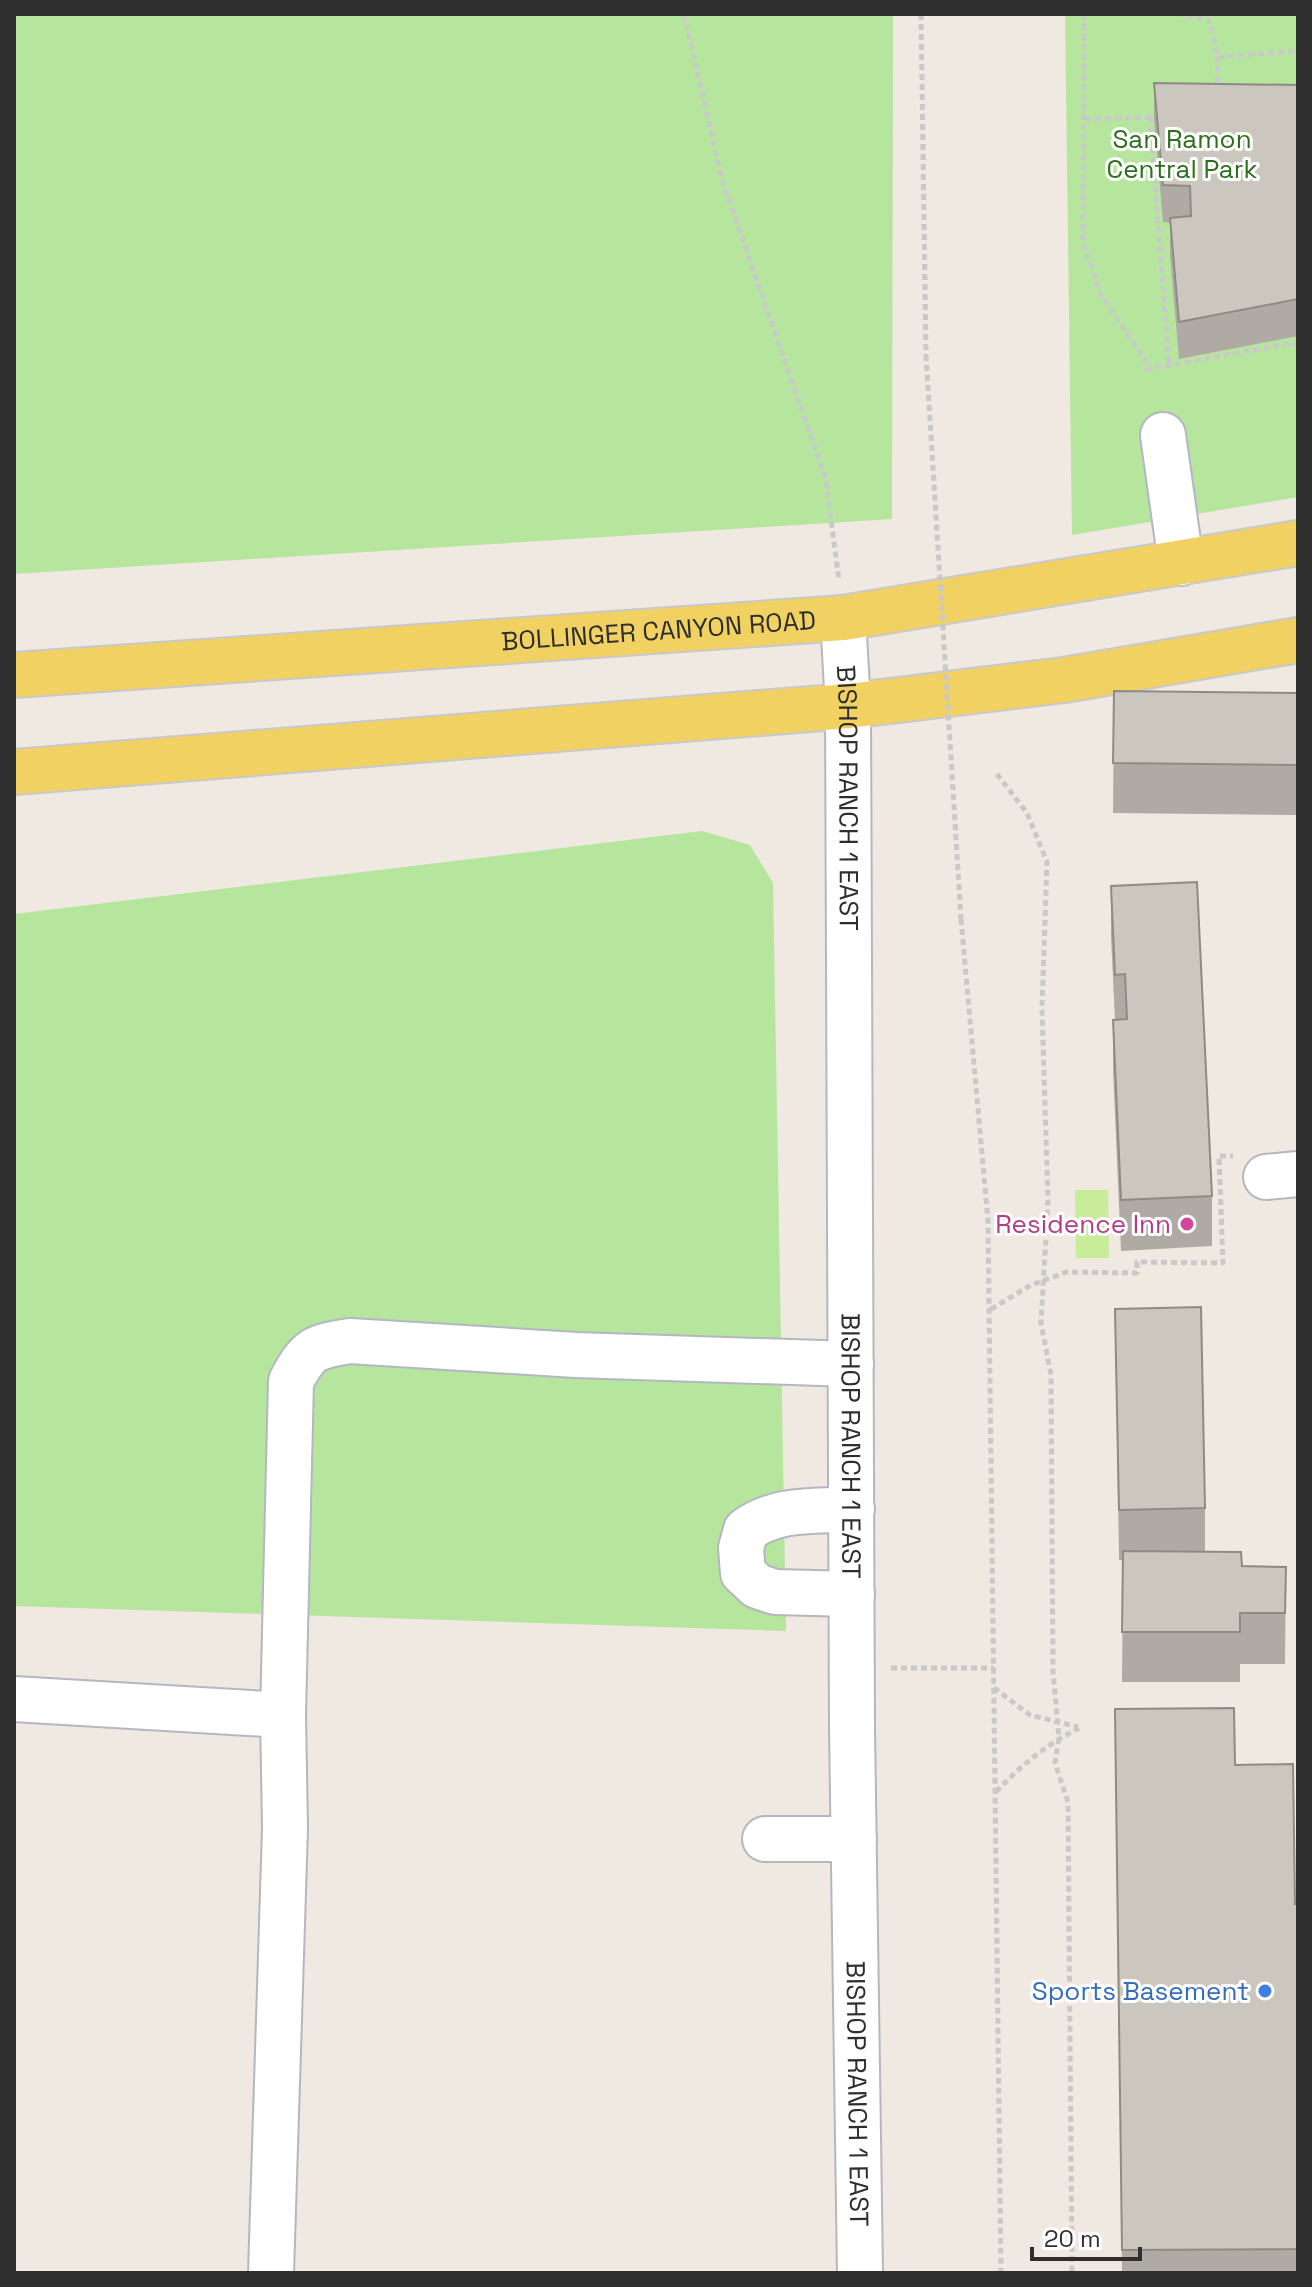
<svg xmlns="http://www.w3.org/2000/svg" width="1312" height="2287" viewBox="0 0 1312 2287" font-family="'Space Grotesk',sans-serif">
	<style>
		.green { fill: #b6e59e }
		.pitch { fill: #c9ec9a }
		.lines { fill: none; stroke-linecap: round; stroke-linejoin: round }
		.minor-casing { stroke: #b4b7c1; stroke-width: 48 }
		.major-casing { stroke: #c9c9c9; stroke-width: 48 }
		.path { stroke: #c9c9c9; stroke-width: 5; stroke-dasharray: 6 4; stroke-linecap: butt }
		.minor { stroke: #fff; stroke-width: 44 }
		.major { stroke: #f2d163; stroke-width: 44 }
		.path-bridge { stroke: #c9c9c9; stroke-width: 5; stroke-dasharray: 6 4; stroke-linecap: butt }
		.wall { fill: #afaba4 }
		.building { fill: #cbc7bf; stroke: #8e8b86; stroke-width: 2 }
		.hotel-dot { fill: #d1479c; stroke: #fff; stroke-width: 3 }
		.shop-dot { fill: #3f7fe0; stroke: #fff; stroke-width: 3 }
		.labels { text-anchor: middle; stroke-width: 6; stroke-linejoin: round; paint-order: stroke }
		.park-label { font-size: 26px; fill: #2c6e1b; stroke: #fff }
		.street-label { font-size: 26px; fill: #2e2e2e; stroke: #fff }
		.hotel-label { font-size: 26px; fill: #b23c85; stroke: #fff; text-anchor: end }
		.shop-label { font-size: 26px; fill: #366cbe; stroke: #fff; text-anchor: end }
	</style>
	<rect width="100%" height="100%" fill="#efe9e1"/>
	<path class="green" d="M14,14H893L892,519L14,574Z
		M1065,14H1298V497L1072,535Z
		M702,831L750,845L773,883L786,1631L14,1606V914Z"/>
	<path class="pitch" d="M1075,1190H1108L1109,1258H1076Z"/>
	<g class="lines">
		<g class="minor-casing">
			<g id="minor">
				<path d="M1163,435L1181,563"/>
				<path id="s1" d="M843,618L848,706L852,1728L860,2273"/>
				<path d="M1266,1177L1298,1174"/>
				<path d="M852,1509C813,1512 779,1507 746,1530L741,1548L743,1573L757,1586L775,1592L852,1594"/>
				<path d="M14,1699L283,1715"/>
				<path d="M765,1839H854"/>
				<path d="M271,2273L285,1828L283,1715L291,1381C309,1348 313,1347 350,1341L576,1355L851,1364"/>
			</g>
		</g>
		<g class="major-casing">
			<g id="major">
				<path id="s2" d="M14,675L843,618L1298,543"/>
				<path d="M14,772L848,706L1064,680L1298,640"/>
			</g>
		</g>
		<path class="path" d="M684,14L722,180L826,480L839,581
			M921,14L926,355
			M1084,14L1083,242L1101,295L1144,358L1147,369L1298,342
			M1177,14L1209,20L1218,57L1217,88
			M1218,57L1298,51
			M1150,117L1169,365
			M1085,119L1153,117
			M997,774L1027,813L1047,862L1042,1008L1048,1201L1041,1323L1051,1375L1053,1671L1059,1738L1055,1763L1068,1802L1072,2273
			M961,919L988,1221L1001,2273
			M991,1309L1031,1285L1067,1272L1137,1273V1262L1223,1263L1219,1156H1233
			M891,1668H994
			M994,1688L1030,1715L1078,1727
			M996,1792C1021,1765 1046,1745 1079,1728"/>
		<use href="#minor" class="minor"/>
		<use href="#major" class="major"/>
		<path class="path-bridge" d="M926,355L961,919"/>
	</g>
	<path class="wall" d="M1154,83L1298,85V336L1179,359L1170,255V223L1163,222L1154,120Z
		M1114,691L1298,693V815L1113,813Z
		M1111,886L1212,1196V1246L1121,1251L1113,1070V1020H1115L1111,937Z
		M1115,1309L1205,1508V1552L1242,1566L1286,1567L1285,1664H1240V1682H1122L1123,1560H1119Z
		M1115,1746L1235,1765L1295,1904H1298V2273H1122Z"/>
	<path class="building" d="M1154,83L1298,85V299L1179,322L1170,218L1191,216L1190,186L1163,185Z
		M1114,691L1298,693V765L1113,763Z
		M1197,882L1212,1196L1121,1200L1113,1020L1127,1019L1125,974L1115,975L1111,886Z
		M1201,1307L1205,1508L1119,1510L1115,1309Z
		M1123,1551L1241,1552L1242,1566L1286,1567L1285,1613H1240V1632H1122Z
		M1234,1708L1235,1765L1293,1764L1295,1904H1298V2249L1122,2250L1115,1709Z"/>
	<circle class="hotel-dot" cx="1187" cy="1224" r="8"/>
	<circle class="shop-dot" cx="1265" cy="1991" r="8"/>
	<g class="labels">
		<g class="park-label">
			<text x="1182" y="148">San Ramon<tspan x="1182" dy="30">Central Park</tspan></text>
		</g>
		<g class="street-label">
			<text dy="9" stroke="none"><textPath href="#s2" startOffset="646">BOLLINGER CANYON ROAD</textPath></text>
			<text dy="9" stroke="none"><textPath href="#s1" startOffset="180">BISHOP RANCH 1 EAST</textPath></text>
			<text dy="9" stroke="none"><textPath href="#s1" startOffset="828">BISHOP RANCH 1 EAST</textPath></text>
			<text dy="9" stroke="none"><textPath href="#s1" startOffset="1476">BISHOP RANCH 1 EAST</textPath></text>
		</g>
		<g class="hotel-label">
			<text x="1171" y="1233">Residence Inn</text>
		</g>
		<g class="shop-label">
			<text x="1249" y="2000">Sports Basement</text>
		</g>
	</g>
	<rect width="1312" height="2287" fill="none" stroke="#2e2e2e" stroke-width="32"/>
	<path d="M1032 2247v12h108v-12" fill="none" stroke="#2e2e2e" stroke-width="4"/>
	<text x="1044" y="2247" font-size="24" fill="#2e2e2e" stroke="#ffffff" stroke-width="6" paint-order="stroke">20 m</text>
</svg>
